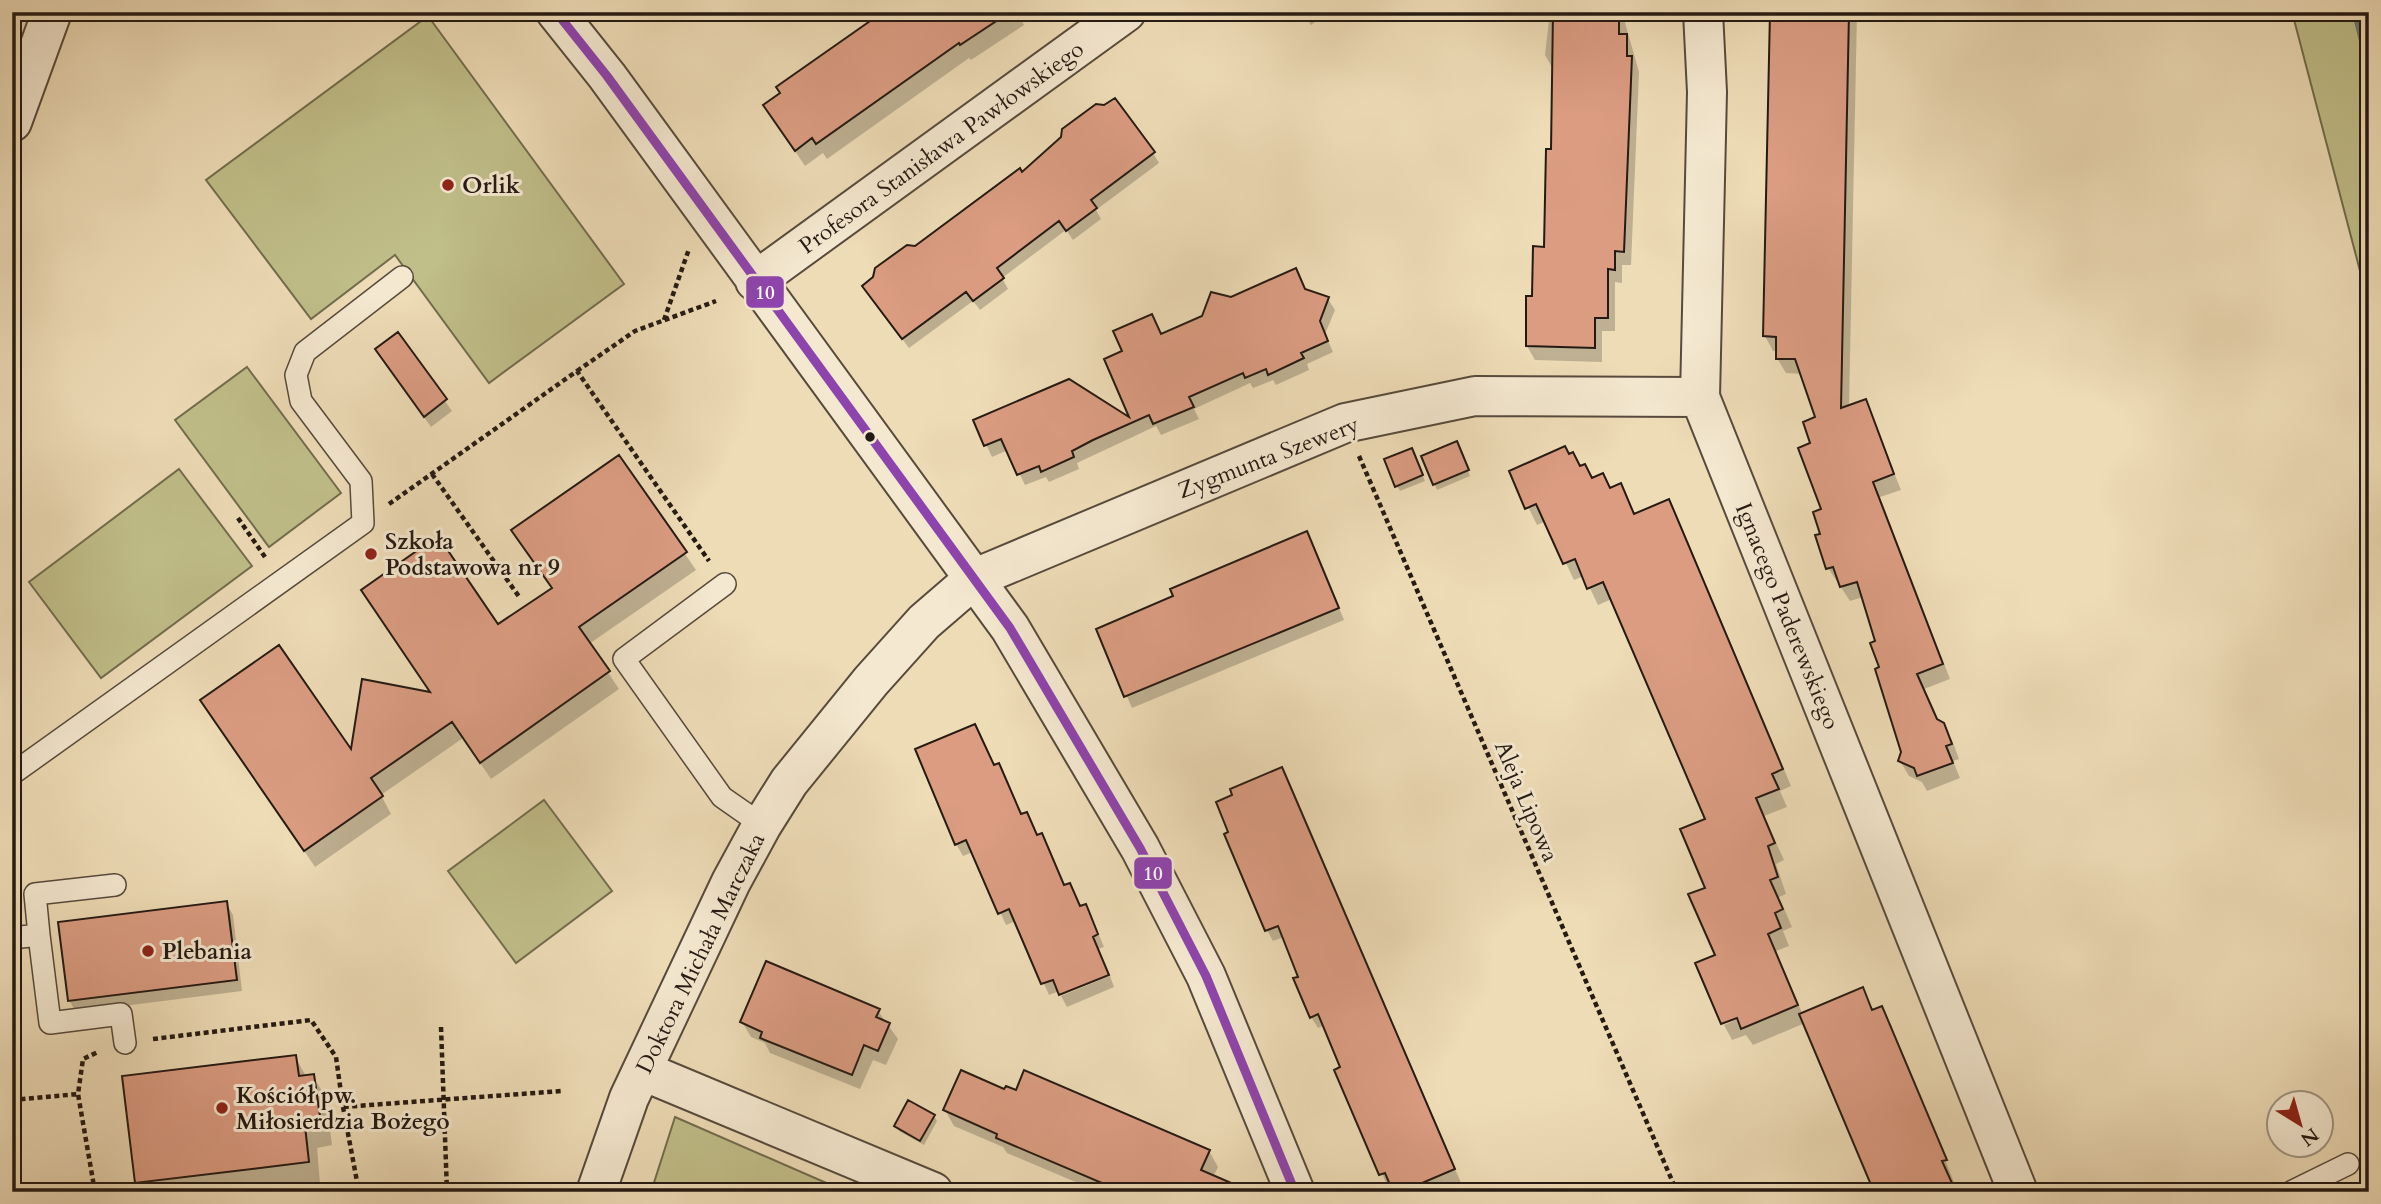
<svg xmlns="http://www.w3.org/2000/svg" width="2381" height="1204" viewBox="0 0 2381 1204" font-family="Cardo,serif">
	<style>
		.green { fill: #c0be89; stroke: #726c4e; stroke-width: 2 }
		.shadow { fill: #0003 }
		.lines { fill: none; stroke-linecap: round; stroke-linejoin: round }
		.stream { stroke: #6c7a74; stroke-width: 10 }
		.building { fill: #db9c82; stroke: #251a13; stroke-width: 2 }
		.service-casing { stroke: #574a3c; stroke-width: 24 }
		.minor-casing { stroke: #574a3c; stroke-width: 42 }
		.path { stroke: #251a13; stroke-width: 4.5; stroke-dasharray: 5 3.5; stroke-linecap: butt }
		.service { stroke: #f4e8d0; stroke-width: 21 }
		.minor { stroke: #f4e8d0; stroke-width: 38 }
		.bus-1-casing { stroke: #f4e8d0; stroke-width: 14 }
		.bus-1 { stroke: #8e44ad; stroke-width: 9 }
		.poi-dot { fill: #8f2418; stroke: #f4e8d0; stroke-width: 2.5 }
		.bus-dot { fill: #251a13; stroke: #f4e8d0; stroke-width: 2.5 }
		.labels { text-anchor: middle; stroke-width: 6; stroke-linejoin: round; paint-order: stroke }
		.street-label { font-size: 23px; fill: #251a13; stroke: #f4e8d0 }
		.poi-label { font-size: 23px; font-weight: bold; fill: #251a13; stroke: #f4e8d0; text-anchor: start }
		.line-badge { stroke: #f4e8d0; stroke-width: 2.5 }
		.badge-label { font-size: 19px; text-anchor: middle; font-weight: bold; fill: #fff }
	</style>
	<rect width="100%" height="100%" fill="#eedcb7"/>
	<filter id="stains"><feTurbulence type="fractalNoise" baseFrequency=".00286" numOctaves="4"/><feColorMatrix values="0 0 0 0 .2 0 0 0 0 .09 0 0 0 0 .02 0 0 0 .5 -.17"/></filter>
	<radialGradient id="worn" r=".72"><stop offset=".6" stop-color="#630" stop-opacity="0"/><stop offset="1" stop-color="#630" stop-opacity=".3"/></radialGradient>
	<path class="green" d="M2292,12H2369V305Z
		M428,16L624,284L489,383L395,255L311,319L206,180Z
		M247,367L341,493L269,547L175,420Z
		M179,469L252,566L101,678L29,582Z
		M544,800L612,891L516,963L448,871Z
		M675,1117L847,1192H651Z"/>
	<path class="shadow" d="M884,12H1017L1024,25L971,60L969,58L827,159L823,153L805,166L765,106Z
		M1302,12H1328L1311,25Z
		M1536,12H1622L1639,72L1631,265H1622V283L1615,282V331H1602V362L1535,360L1527,346L1546,249L1552,151L1553,69L1545,55L1549,20H1541Z
		M1773,12H1857L1849,407L1865,401L1901,490L1880,497L1950,679L1924,689L1938,722L1952,740L1959,759L1953,761L1960,778L1927,791L1922,782L1909,776L1900,761L1903,752L1863,597L1850,601L1828,568L1813,444L1817,418L1802,374L1786,373L1777,358V351H1773L1765,336Z
		M1153,153L1159,163L1096,210L1101,219L1073,240L1066,230L1002,278L1008,289L980,310L973,301L909,348L870,296L915,248L1022,175Z
		M1296,270L1306,291L1328,299L1335,310L1325,334L1333,352L1307,364L1309,370L1276,385L1273,380L1253,388L1250,383L1194,409L1199,419L1161,435L1156,426L1077,463L1079,469L1049,482L1046,477L1025,485L1008,450L992,457L975,421L1133,422L1161,336L1203,318L1231,299Z
		M398,335L452,411L431,427L384,361Z
		M1459,448L1470,476L1437,490L1423,457Z
		M1414,455L1425,481L1400,491L1397,486Z
		M1568,455L1593,480L1603,475L1611,490L1620,485L1635,515L1668,501L1678,518L1791,786L1780,791L1787,807L1764,816L1784,860L1776,864L1786,894L1779,897L1792,927L1783,931L1789,946L1776,951L1803,1015L1862,990L1874,1011L1882,1008L1891,1025L1958,1192H1876L1805,1023L1753,1045L1746,1035L1732,1040L1724,1025L1745,1016L1717,956L1707,889V820L1612,599L1598,605L1584,576L1574,580L1546,521L1537,525L1511,472Z
		M619,458L696,570L589,644L619,689L491,779L463,738L381,795L391,814L315,867L202,700L352,753L431,694L373,607L498,626L553,590L523,547Z
		M1313,545L1344,620L1132,708L1098,630Z
		M975,726L995,767L1005,777L1022,816L1048,847L1065,887L1069,885L1081,907L1085,906L1092,918L1104,947L1098,949L1108,973L1049,995L1016,921L1006,925L973,852L963,856L956,844Z
		M1287,780L1465,1192H1395L1392,1184L1387,1186L1325,1025L1318,1028L1311,1017L1284,937L1273,941L1267,930Z
		M226,903L233,915L242,991L76,1012L69,1000Z
		M1110,976L1114,987L1067,1007L1061,996Z
		M878,1011L898,1039L886,1065L873,1060L860,1089L770,1053L765,1043L751,1037L742,1022Z
		M295,1057L306,1076H313L326,1098L332,1145L317,1148L320,1184L258,1192H142L136,1183L123,1078Z
		M1005,1091L1209,1151L1218,1167L1212,1179L1219,1192H1099L1007,1153L1003,1147L954,1126L945,1110Z
		M934,1116L937,1121L924,1145L899,1131L896,1126Z"/>
	<g class="lines">
		<path class="stream" d="M2357,12L2369,61"/>
	</g>
	<path class="building" d="M883,12H1010L960,45L959,43L816,144L812,138L795,151L763,105L780,93L776,87Z
		M1553,12H1619V34H1627V56H1632L1624,252L1615,251V270L1608,269V318H1595V348L1526,346V296H1532L1533,246L1544,247L1546,149H1551Z
		M1770,12H1849L1841,408L1866,399L1894,474L1873,482L1943,664L1917,674L1937,719L1944,723L1952,744L1946,746L1953,763L1917,776L1914,768L1898,761L1901,752L1875,669L1879,667L1870,643L1875,641L1857,582L1840,587L1833,567L1826,569L1815,535L1820,534L1813,512L1821,509L1798,448L1810,443L1803,422L1815,417L1795,359H1776V337L1763,336Z
		M1115,98L1155,152L1091,200L1097,208L1066,231L1059,221L997,268L1004,278L973,301L966,292L902,339L862,286L873,277L875,268L907,245L915,246L1020,168L1022,172L1061,137L1062,129L1096,104L1104,105Z
		M1296,268L1305,289L1329,297L1320,321L1328,341L1301,353L1304,358L1268,375L1266,369L1245,378L1243,373L1189,397L1194,407L1153,424L1149,415L1093,440L1072,451L1074,457L1041,472L1039,466L1017,475L1001,439L984,446L973,420L1069,379L1129,417L1104,359L1122,351L1113,331L1152,314L1161,334L1202,316L1211,292L1231,297Z
		M398,332L447,399L424,417L375,349Z
		M1457,441L1469,470L1433,485L1421,456Z
		M1565,446L1569,454L1573,452L1580,466L1585,464L1592,478L1603,473L1610,488L1621,483L1634,514L1669,499L1783,769L1772,774L1779,789L1756,798L1775,843L1768,846L1778,877L1770,880L1783,909L1775,913L1781,928L1768,934L1798,1005L1741,1029L1737,1018L1721,1024L1695,963L1715,955L1688,894L1705,888L1680,829L1705,819L1603,582L1587,589L1575,559L1563,564L1536,504L1525,509L1509,471Z
		M1412,448L1423,475L1395,487L1384,459Z
		M619,455L687,552L579,627L610,671L480,763L452,722L371,778L383,796L304,851L200,700L279,645L351,749L362,679L430,692L361,590L438,536L498,624L552,588L511,530Z
		M1307,531L1339,608L1124,697L1096,629L1173,596L1170,589Z
		M975,724L994,765L999,763L1021,814L1027,812L1037,835L1042,833L1064,885L1070,883L1080,906L1086,904L1098,934L1093,937L1109,975L1059,995L1053,980L1041,984L1009,909L998,914L966,840L955,845L915,749Z
		M1282,767L1455,1169L1401,1192H1393L1385,1173L1379,1175L1334,1070L1340,1067L1318,1014L1310,1018L1293,978L1298,977L1278,926L1265,931L1224,834L1228,832L1216,802L1232,795L1230,789Z
		M227,901L237,980L68,1001L58,922Z
		M766,961L880,1009L876,1017L890,1023L878,1051L864,1045L852,1075L760,1038L762,1032L740,1022Z
		M1863,987L1872,1010L1882,1006L1947,1160L1942,1161L1956,1192H1874L1799,1014Z
		M296,1055L299,1076L314,1074L321,1123L305,1126L309,1162L135,1183L122,1076Z
		M961,1070L1004,1089L1006,1086L1016,1090L1024,1070L1210,1150L1201,1170L1252,1192H1123L996,1138L997,1134L943,1110Z
		M908,1100L935,1115L920,1141L894,1126Z"/>
	<g class="lines">
		<g class="service-casing">
			<path id="service" d="M725,584L624,659L722,797L762,825
				M12,774L363,523L361,481L301,401L296,375L305,352L402,277
				M39,935L35,894L115,885
				M12,938L39,935L50,1023L121,1014L125,1043
				M2291,1192L2348,1164"/>
		</g>
		<g class="minor-casing">
			<path id="minor" d="M556,12L607,76L1010,628L1140,848L1206,976L1295,1192
				M1703,12L1707,92L1700,397L2018,1192
				M12,122L52,12
				M755,281L1126,12
				M643,1071L933,1192
				M596,1192L629,1098L731,882L762,825L789,782L871,681L924,622L975,578L1345,423L1475,396L1700,397"/>
		</g>
		<path class="path" d="M664,320L689,249
			M577,371L635,331L716,301
			M1359,456L1677,1192
			M432,474L520,598
			M389,504L577,371L709,561
			M238,518L265,557
			M441,1027L447,1192
			M153,1039L311,1020L336,1057L343,1107L561,1091
			M12,1100L78,1094
			M343,1107L359,1192
			M95,1192L78,1094L83,1059L98,1052
			M308,1192L359,1186"/>
		<use href="#service" class="service"/>
		<use href="#minor" class="minor"/>
		<g class="bus-1-casing">
			<path id="bus-1" d="M556,12L607,76L1010,628L1140,848L1206,976L1295,1192"/>
		</g>
		<use href="#bus-1" class="bus-1"/>
	</g>
	<g class="poi-dot">
		<circle cx="448" cy="185" r="7"/>
		<circle cx="371" cy="554" r="7"/>
		<circle cx="148" cy="951" r="7"/>
		<circle cx="222" cy="1108" r="7"/>
	</g>
	<circle class="bus-dot" cx="870" cy="437" r="6"/>
	<g class="labels">
		<g class="street-label">
			<text transform="translate(941 147) rotate(-36)" y="8">Profesora Stanisława Pawłowskiego</text>
			<text transform="translate(1268 457) rotate(-21)" y="8">Zygmunta Szewery</text>
			<text transform="translate(1788 616) rotate(68)" y="8">Ignacego Paderewskiego</text>
			<text transform="translate(1527 801) rotate(67)" y="8">Aleja Lipowa</text>
			<text transform="translate(700 953) rotate(-64)" y="8">Doktora Michała Marczaka</text>
		</g>
		<g class="poi-label">
			<text x="462" y="193">Orlik</text>
			<text x="385" y="549">Szkoła<tspan x="385" dy="26">Podstawowa nr 9</tspan></text>
			<text x="162" y="959">Plebania</text>
			<text x="236" y="1103">Kościół pw.<tspan x="236" dy="26">Miłosierdzia Bożego</tspan></text>
		</g>
	</g>
	<g class="line-badge">
		<rect x="745" y="275" width="40" height="34" rx="7" fill="#8e44ad"/>
		<rect x="1133" y="856" width="40" height="34" rx="7" fill="#8e44ad"/>
	</g>
	<g class="badge-label">
		<text x="765" y="299">10</text>
		<text x="1153" y="880">10</text>
	</g>
	<rect width="2381" height="1204" fill="none" stroke="#eedcb7" stroke-width="42"/>
	<rect x="14" y="14" width="2353" height="1176" fill="none" stroke="#251a13" stroke-width="3.5"/>
	<rect x="21" y="21" width="2339" height="1162" fill="none" stroke="#251a13" stroke-width="2"/>
	<g transform="translate(2300 1124) rotate(143)"><circle r="33" fill="#f4e8d0" stroke="#a19684" stroke-width="2"/>
	<path d="M0-5L12 26L0 18L-12 26Z" fill="#8f2418"/>
	<text y="-10" font-size="19" font-weight="bold" text-anchor="middle" fill="#251a13">N</text>
	</g>
	<rect width="100%" height="100%" filter="url(#stains)"/>
	<rect width="100%" height="100%" fill="url(#worn)"/>
</svg>
